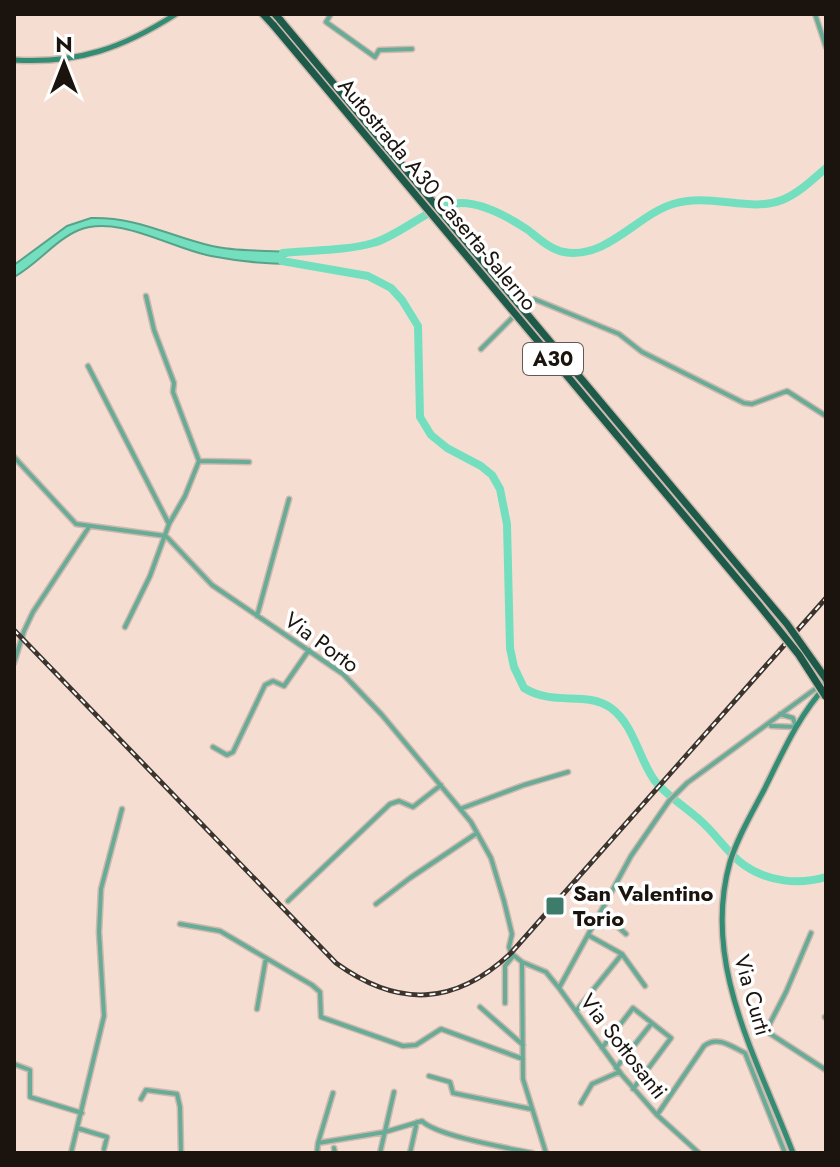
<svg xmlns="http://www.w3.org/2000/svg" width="840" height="1167" viewBox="0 0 840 1167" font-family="Jost,sans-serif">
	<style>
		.water { fill: #74dfbf; stroke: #59a28a; stroke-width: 2 }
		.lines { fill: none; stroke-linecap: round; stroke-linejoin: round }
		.river { stroke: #74dfbf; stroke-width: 8 }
		.street-casing { stroke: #ceb9ae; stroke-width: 7 }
		.secondary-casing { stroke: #ceb9ae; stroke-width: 8 }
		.highway-casing { stroke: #ceb9ae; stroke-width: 10 }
		.street { stroke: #68ac97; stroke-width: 4 }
		.secondary { stroke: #338c74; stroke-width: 5 }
		.highway { stroke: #1d5a49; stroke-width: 7 }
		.rail-casing { stroke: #3d342d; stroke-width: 5 }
		.rail { stroke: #fff; stroke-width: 2; stroke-dasharray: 6; stroke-linecap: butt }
		.highway-bridge-casing { stroke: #ceb9ae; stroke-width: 10; stroke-linecap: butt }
		.highway-bridge { stroke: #1d5a49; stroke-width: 7 }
		.poi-dot { fill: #3d7c6a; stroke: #fff; stroke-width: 3 }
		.labels { text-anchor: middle; stroke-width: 7; stroke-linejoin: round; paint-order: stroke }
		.shield { fill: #fff; stroke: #5f5a56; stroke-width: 2 }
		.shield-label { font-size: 20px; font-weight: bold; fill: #1a130e }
		.street-label { font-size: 22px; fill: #1a130e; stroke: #fff }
		.poi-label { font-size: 22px; font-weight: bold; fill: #1a130e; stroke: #fff; text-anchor: start }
	</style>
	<rect width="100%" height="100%" fill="#f5ded1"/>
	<path class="water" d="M91,218C139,217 168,236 212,246C237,252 266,250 292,252L293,254L284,256V260L292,264C265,264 237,261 211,256C173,249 117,214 79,230C55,240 38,264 14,277V265L67,226Z"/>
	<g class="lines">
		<path class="river" d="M283,253C312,250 345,251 373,243C402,235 432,203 461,203C483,203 510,218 528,230C538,238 551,250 564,252C606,260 637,215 673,204C710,192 749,213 782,200C798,194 813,179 826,168
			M282,261L368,276L391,288L402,300L418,326L420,417L431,435L447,448L481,466L492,475L500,489L507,524L510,648L514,667L524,688C555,707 585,690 611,708C635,726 638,758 655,781C667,796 687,808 701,821C716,834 728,854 744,865C768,882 799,885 826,877"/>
		<g class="street-casing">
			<path id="street" d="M331,14L326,22L375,57L379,50L412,49
				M815,14L826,47
				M146,296L154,330L174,383L173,392L199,461L185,496L169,524
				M523,308L534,299L619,334L642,352L744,403L752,404L787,391L826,416
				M481,349L516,314
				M88,366L169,524L150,576L125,627
				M14,457L76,524L166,536L212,585L343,674L382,715L471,822L491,858L504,901L512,934L509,947L511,953L522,962L546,972L559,988
				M199,461L249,462
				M257,616L289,499
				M14,663L24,631L33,612L89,527
				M771,726L796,727L793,718L780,714
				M213,747L227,755L233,752L265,685L273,681L284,686L309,650
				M460,809L524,785L568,772
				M288,901L390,804L399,801L413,807L441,785
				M376,904L410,878L477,833
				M601,912L626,934
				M180,924L220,931L312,985L320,992L321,1017L403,1046L416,1045L441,1029L523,1059
				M811,933L786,992L766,1031L826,1070
				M588,935L622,954L645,986
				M522,963L523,1079L546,1153
				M505,1003V966L513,956
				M480,1007L523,1045
				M257,1009L266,958
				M576,1011L622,954
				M825,1017H826
				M602,1048L633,1008L671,1038L633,1089
				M14,1064L30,1070V1097L82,1113
				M616,1068L652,1023
				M429,1076L450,1082L453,1093L531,1109
				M333,1093L318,1143L385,1132L422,1121C437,1136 508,1148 532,1153
				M141,1099L146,1090L177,1094L180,1107L181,1153
				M581,1103L592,1084L619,1072
				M657,1115L704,1046C718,1035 732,1047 745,1053L785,1153
				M77,1128L107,1137L104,1149
				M334,1148L335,1153
				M71,1153L104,1016L99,932L101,889L122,809
				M317,1153L318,1143
				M380,1153L394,1092
				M410,1153L417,1122
				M699,1153L657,1115L622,1075L559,988L631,856L669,801L687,783L826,681"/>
		</g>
		<g class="secondary-casing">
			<path id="secondary" d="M14,60C78,64 123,48 176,14
				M793,1153C758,1060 701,964 730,862C738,836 752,813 764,790C782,754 798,716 826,686"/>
		</g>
		<g class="highway-casing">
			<path id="highway" d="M263,14L274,26
				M275,14L281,21"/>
		</g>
		<use href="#street" class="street"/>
		<use href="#secondary" class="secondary"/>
		<use href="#highway" class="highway"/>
		<g class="rail-casing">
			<path id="rail" d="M14,630L336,963C398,1008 455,1006 511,953L826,598"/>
		</g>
		<use href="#rail" class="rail"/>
		<g class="highway-bridge-casing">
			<path id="highway-bridge" d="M281,21L787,624L826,679
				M274,26L759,605L799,655L826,697"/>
		</g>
		<use href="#highway-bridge" class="highway-bridge"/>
	</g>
	<rect class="poi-dot" x="545" y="896" width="20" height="20" rx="4"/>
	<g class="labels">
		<rect class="shield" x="523" y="343" width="60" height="32" rx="6"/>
		<g class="shield-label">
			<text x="553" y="366">A30</text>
		</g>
		<g class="street-label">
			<text transform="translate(438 194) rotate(50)" y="8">Autostrada A30 Caserta-Salerno</text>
			<text transform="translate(322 642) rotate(36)" y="8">Via Porto</text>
			<text transform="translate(753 995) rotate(74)" y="8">Via Curti</text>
			<text transform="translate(624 1046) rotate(52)" y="8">Via Sottosanti</text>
		</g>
		<g class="poi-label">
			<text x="573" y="901">San Valentino<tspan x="573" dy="25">Torio</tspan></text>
		</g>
	</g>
	<rect width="840" height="1167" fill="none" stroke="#1a130e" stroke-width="32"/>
	<g transform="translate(64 64)" stroke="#ffffff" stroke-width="6" paint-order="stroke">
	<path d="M0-6L14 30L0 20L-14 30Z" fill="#1a130e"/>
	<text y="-12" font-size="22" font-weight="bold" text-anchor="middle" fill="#1a130e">N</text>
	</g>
</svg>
